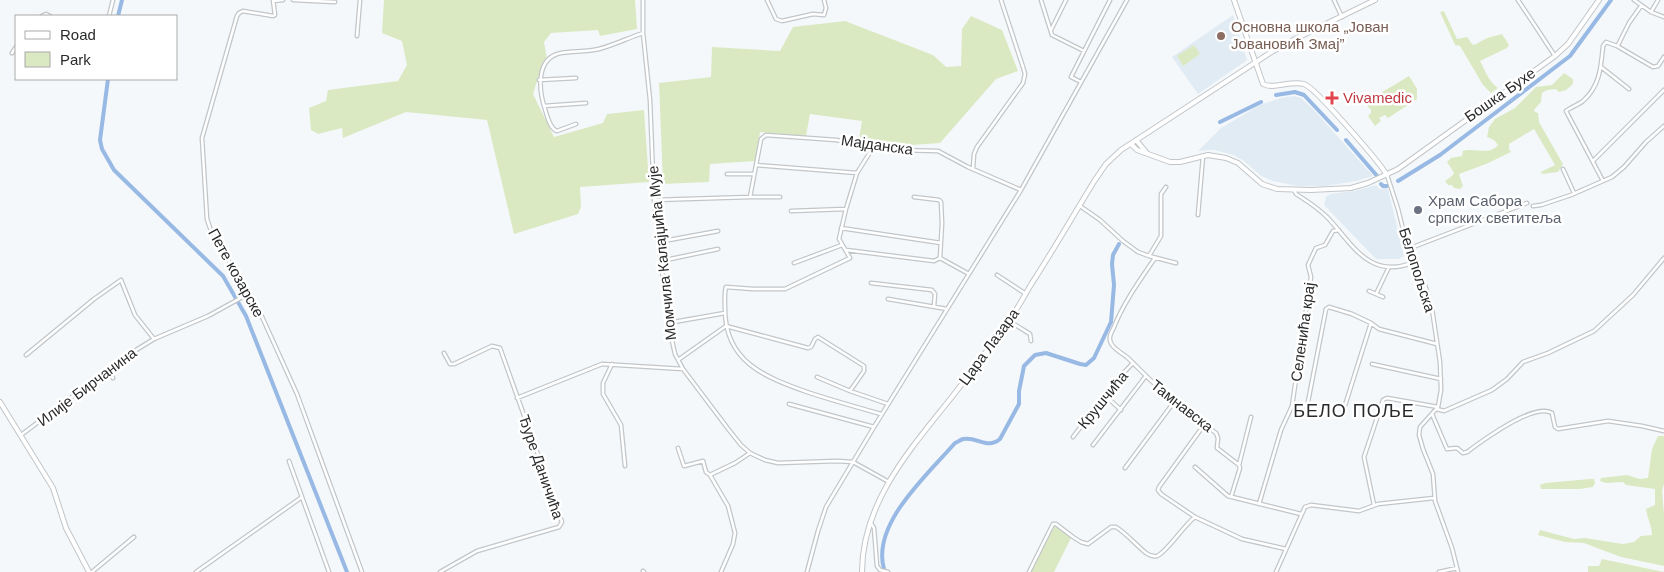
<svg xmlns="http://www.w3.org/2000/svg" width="1664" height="572" viewBox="0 0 1664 572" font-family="Helvetica,sans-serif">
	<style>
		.built { fill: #e1ebf3 }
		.green { fill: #dbe9c2 }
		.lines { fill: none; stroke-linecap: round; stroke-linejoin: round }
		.canal { stroke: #97b9e4; stroke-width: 4 }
		.street-casing { stroke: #c2c6c9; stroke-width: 5 }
		.secondary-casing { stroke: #c2c6c9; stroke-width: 6 }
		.street { stroke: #fff; stroke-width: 2.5 }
		.secondary { stroke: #fff; stroke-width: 4 }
		.education-dot { fill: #8d6e63; stroke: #fff; stroke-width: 2 }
		.health-dot { fill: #e0444e; stroke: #fff; stroke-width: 2 }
		.worship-dot { fill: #6b7280; stroke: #fff; stroke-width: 2 }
		.labels { text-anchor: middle; stroke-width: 5; stroke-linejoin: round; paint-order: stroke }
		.education-label { font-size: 15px; fill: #785e54; stroke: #fff; text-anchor: start }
		.street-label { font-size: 15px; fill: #292a2b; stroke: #fff }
		.health-label { font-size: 15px; fill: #be3a42; stroke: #fff; text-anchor: start }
		.worship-label { font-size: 15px; fill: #5b616d; stroke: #fff; text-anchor: start }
		.quarter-label { font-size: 18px; letter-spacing: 1px; fill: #292a2b; stroke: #fff }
	</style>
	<rect width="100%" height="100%" fill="#f4f8fb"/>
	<path class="built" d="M1233,15L1247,60L1198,94L1172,57Z
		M1294,96L1301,98L1313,109L1373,176L1356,181L1325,186H1298L1273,181L1261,176L1244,161L1234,155L1214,150L1198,151L1221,128L1260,105L1281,98Z
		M1376,185L1379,189L1387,188L1388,189L1404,256L1399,259H1376L1324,205L1326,197L1330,194L1355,191Z"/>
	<path class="green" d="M384,0H635L637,29L600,36L598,30L551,33L544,42L547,59L543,62L533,94L554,137L603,123L607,114L644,110L649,182L580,187L581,207L578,214L514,234L487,120L406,112L343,138L342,128L318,134L311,130L309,108L326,101L328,90L398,81L407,65L402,41L382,33Z
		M1444,11L1457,39L1467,37L1472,44L1474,45L1487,38L1502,34L1509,45L1507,48L1480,61C1485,70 1489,82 1498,88L1491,93L1483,85L1460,46L1455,45L1440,12Z
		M971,16L1002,30L1018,71L996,79L940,143L897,146L876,140L859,139L862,121L810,114L806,136L760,132L755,161L710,164L709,182L663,184L659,83L711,77L712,47L780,51L793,27L845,21L933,55L946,67L961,66L962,29Z
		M1194,45L1200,54L1183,66L1177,56Z
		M1564,73L1573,79V84L1566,90L1559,92L1556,89L1547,90L1542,93L1541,102L1534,110L1535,112L1538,113L1539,122L1563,164L1558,172L1542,174L1541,172L1555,165L1534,129L1509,144V149L1511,152L1486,164L1459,174L1463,186L1460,189L1454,188L1452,185H1448L1445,181L1452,176L1454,173L1447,162L1451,158L1462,156L1463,151C1474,147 1490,156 1498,145L1494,140L1487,137L1489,127L1495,119L1515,108L1536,87L1552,85Z
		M1409,76L1417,89V99L1388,118L1385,115L1379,118L1381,121L1375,126L1368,116L1371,113V110L1366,104L1378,96L1379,94Z
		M1658,436H1664V484L1662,491L1664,513V566L1621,557L1584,543L1565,542L1538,535L1540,530L1574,539L1585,538L1623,544L1634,542L1641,536L1652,535C1652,525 1647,518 1646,509L1655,505V489L1626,485L1623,482L1606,483L1600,481L1601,478L1627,475L1640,479L1648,478L1652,449Z
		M1590,479H1594L1595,483L1593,487L1580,489H1541L1540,485L1545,483Z
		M1055,526L1071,538L1054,572H1030L1036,558Z
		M1602,559L1664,572H1588V566H1599Z"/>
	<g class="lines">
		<path class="canal" d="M118,16L122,0
			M108,79L100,140L102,149L114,170L223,276L246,316L347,572
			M1276,95L1295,92L1304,95L1337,130
			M1220,122L1261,102
			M1346,140L1378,177
			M1398,181L1440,155L1570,56L1611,0
			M1381,184L1383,186H1387
			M884,569C871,524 928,474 955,443C958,442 960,440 963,439C977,436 987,450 1000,439L1019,404V391L1024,366L1035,355L1046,353L1080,364L1086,365L1094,358L1111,322L1114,285L1112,264L1113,255L1119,244"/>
		<g class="street-casing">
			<path id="street" d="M273,0L275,15L273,16L243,11L239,13L237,16L202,138L207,219L210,228L222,250L258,308L297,394L362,572
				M293,0L335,2
				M643,0V33L650,100L654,200L668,323L675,354L683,369L729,430L741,445L750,453L765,460L778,463L837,461L853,462L889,482
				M767,0L776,19L782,21L813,14L824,15L826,8L824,0
				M1041,0L1052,35L1084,51
				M1334,0L1342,17
				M1518,0L1555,56
				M1634,0L1651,12L1664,17
				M273,1L283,0
				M1651,12L1658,0
				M42,16L46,14L50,16
				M109,16L113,0
				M1051,30L1066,0
				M357,36L360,0
				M1618,45L1629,23L1641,6
				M12,53L16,47
				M1601,67L1629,89
				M539,80L576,78
				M1081,82L1071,77L1110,0
				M544,106L586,103
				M576,124L557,131C550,129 547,116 545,109C539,91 535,58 561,53C573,51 587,52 599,49C614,45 628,38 643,33
				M1593,161L1664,90
				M756,165L857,173
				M973,169L974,154L977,147L1023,83L1025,74L1023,67L1001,0
				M1563,169L1574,193
				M727,174H754
				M1387,175L1398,209L1408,249L1425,285L1432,309L1440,362L1441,390L1438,407L1420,427L1419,435L1423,449L1433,474L1435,501L1452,548L1458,572
				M1603,181L1566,111C1571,107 1578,105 1583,101C1600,86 1601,67 1603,46L1606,42L1617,46L1653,67L1658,66L1664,57
				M1294,190L1296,194C1307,201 1317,207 1327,217C1352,243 1369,281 1414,262
				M750,197H780
				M914,197L939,200L941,202L942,223L940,258
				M654,200L750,197L761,139L766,135L836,140L896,150L938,151L968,167L1021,190
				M1080,206L1100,220L1123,241L1138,252L1149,256L1176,263
				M1533,206L1541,205L1571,195L1612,177L1624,167L1646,142L1664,126
				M846,209L857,173L874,146
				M791,211L846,209L839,239L850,258L785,289H753L726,287C724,294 725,302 725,309C725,362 765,377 807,392C831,400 856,407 881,414
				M1198,215L1203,156
				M841,228L941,243
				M658,242L718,231
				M1408,249L1527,203
				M846,250L934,261L940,258
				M1149,256L1161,236V194L1166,187
				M940,258L969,274
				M1155,258C1140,280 1124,302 1114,327C1113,330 1110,334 1110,337C1108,347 1123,353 1129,359C1156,387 1184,411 1216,433L1218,438L1217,448L1239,465L1240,468L1231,497
				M661,261L718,249
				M794,263L842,245
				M997,275L1026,294
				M871,283L932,290L935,294L934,306
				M1369,291L1383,297
				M1376,294L1389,267
				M888,299L947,309
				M1009,321L1030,334L1031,341
				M668,323L725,313
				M26,355L94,299L121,280L135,315L154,339
				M678,360L726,326L808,348L811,347L815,339L818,337L864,366V371L850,391
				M612,364L603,383V394L621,425L625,466
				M1372,364L1441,379
				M107,369L113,378
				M817,377L850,391L888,404
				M1106,393L1110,400L1121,410
				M517,398L602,364L683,369
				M789,404L874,427
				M1307,407L1326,309L1329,307L1352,314L1371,323L1379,329L1437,344
				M1437,409L1444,411L1492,390L1507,379L1523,362L1548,353L1594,331L1633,295L1664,258
				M1432,414L1447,449L1457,448L1463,453L1467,452C1482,441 1534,402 1552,413L1555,427L1558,429L1608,421L1642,426L1664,431
				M1342,415L1371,323
				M1204,425L1159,487L1158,490L1161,494L1195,517L1242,539L1286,549
				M21,435L128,355L154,339L208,316L248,294
				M1073,437L1113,384L1133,363
				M1093,445L1145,377
				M678,448L684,466L703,461L706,472L710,475L728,506L735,533L733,544L721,572
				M289,461L329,572
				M1239,465L1251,417
				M1195,467L1228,496L1301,514
				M1125,468L1174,402
				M710,475L735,463L750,453
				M1259,504L1281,430L1292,406L1311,277L1308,265L1316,248L1325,245L1333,231L1339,230
				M1374,505L1364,457L1383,400L1387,398L1438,407
				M870,522L874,528L877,566L880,570L888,572
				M643,571L644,572
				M92,572L134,537
				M196,572L302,497
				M440,572L477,551L559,527L562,522L500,348L492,346L454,364H450L444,353
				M807,572L818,531L826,507L874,427L1021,190L1127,0
				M1029,572L1053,524H1056L1073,537L1081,542L1088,544L1111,527H1116C1127,534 1136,545 1146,553C1149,555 1153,557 1157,556C1166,553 1185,524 1195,517
				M1276,572L1305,507L1311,505L1359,511L1378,504L1434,498
				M1439,572L1457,568"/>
		</g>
		<g class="secondary-casing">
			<path id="secondary" d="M1234,0L1263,84C1273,90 1291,80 1304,84C1316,88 1379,162 1387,175
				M1136,140L1146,152
				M1131,144L1137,150L1170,162H1180L1208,155L1226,158L1238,163L1262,184L1277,189L1311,190L1351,188L1368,183L1398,169L1555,56L1568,44L1599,0
				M0,402L53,488L66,528L89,572
				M862,572C862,505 907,453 947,403C968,377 988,349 1008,322C1017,310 1024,296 1032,283C1054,249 1074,214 1095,180L1106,164L1121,150L1273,51L1297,38L1375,0"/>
		</g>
		<use href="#street" class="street"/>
		<use href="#secondary" class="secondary"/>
	</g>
	<circle class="education-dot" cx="1221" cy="36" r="5"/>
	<path class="health-dot" d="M1329.5 90.5h5v5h5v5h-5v5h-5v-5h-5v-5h5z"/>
	<circle class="worship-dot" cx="1418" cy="210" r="5"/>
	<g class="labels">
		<g class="education-label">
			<text x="1231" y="32">Основна школа „Јован<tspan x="1231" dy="17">Јовановић Змај”</tspan></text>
		</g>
		<g class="street-label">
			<text transform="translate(1500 95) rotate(-35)" y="5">Бошка Бухе</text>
			<text transform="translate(877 145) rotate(8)" y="5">Мајданска</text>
			<text transform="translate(662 253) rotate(-96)" y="5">Момчила Калајџића Мује</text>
			<text transform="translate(1417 270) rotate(72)" y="5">Белопољска</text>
			<text transform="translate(236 273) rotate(61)" y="5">Пете козарске</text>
			<text transform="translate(1303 332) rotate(-82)" y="5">Селенића крај</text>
			<text transform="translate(989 347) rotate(-54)" y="5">Цара Лазара</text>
			<text transform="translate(87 387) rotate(-37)" y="5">Илије Бирчанина</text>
			<text transform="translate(1103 400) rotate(-51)" y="5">Крушчића</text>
			<text transform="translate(1182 406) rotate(38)" y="5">Тамнавска</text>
			<text transform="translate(541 467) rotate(71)" y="5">Ђуре Даничића</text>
		</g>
		<g class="health-label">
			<text x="1343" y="103">Vivamedic</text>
		</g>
		<g class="worship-label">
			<text x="1428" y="206">Храм Сабора<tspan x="1428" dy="17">српских светитеља</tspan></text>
		</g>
		<g class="quarter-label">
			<text x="1354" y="417">БЕЛО ПОЉЕ</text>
		</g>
	</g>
	<rect x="15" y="15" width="162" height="65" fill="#ffffff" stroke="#a9aaaa"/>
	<rect x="25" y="31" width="25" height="8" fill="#ffffff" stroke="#a9aaaa"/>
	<text x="60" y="40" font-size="15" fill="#292a2b">Road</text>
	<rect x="25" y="52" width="25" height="15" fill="#dbe9c2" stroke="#a9aaaa"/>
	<text x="60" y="65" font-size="15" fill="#292a2b">Park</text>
</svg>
